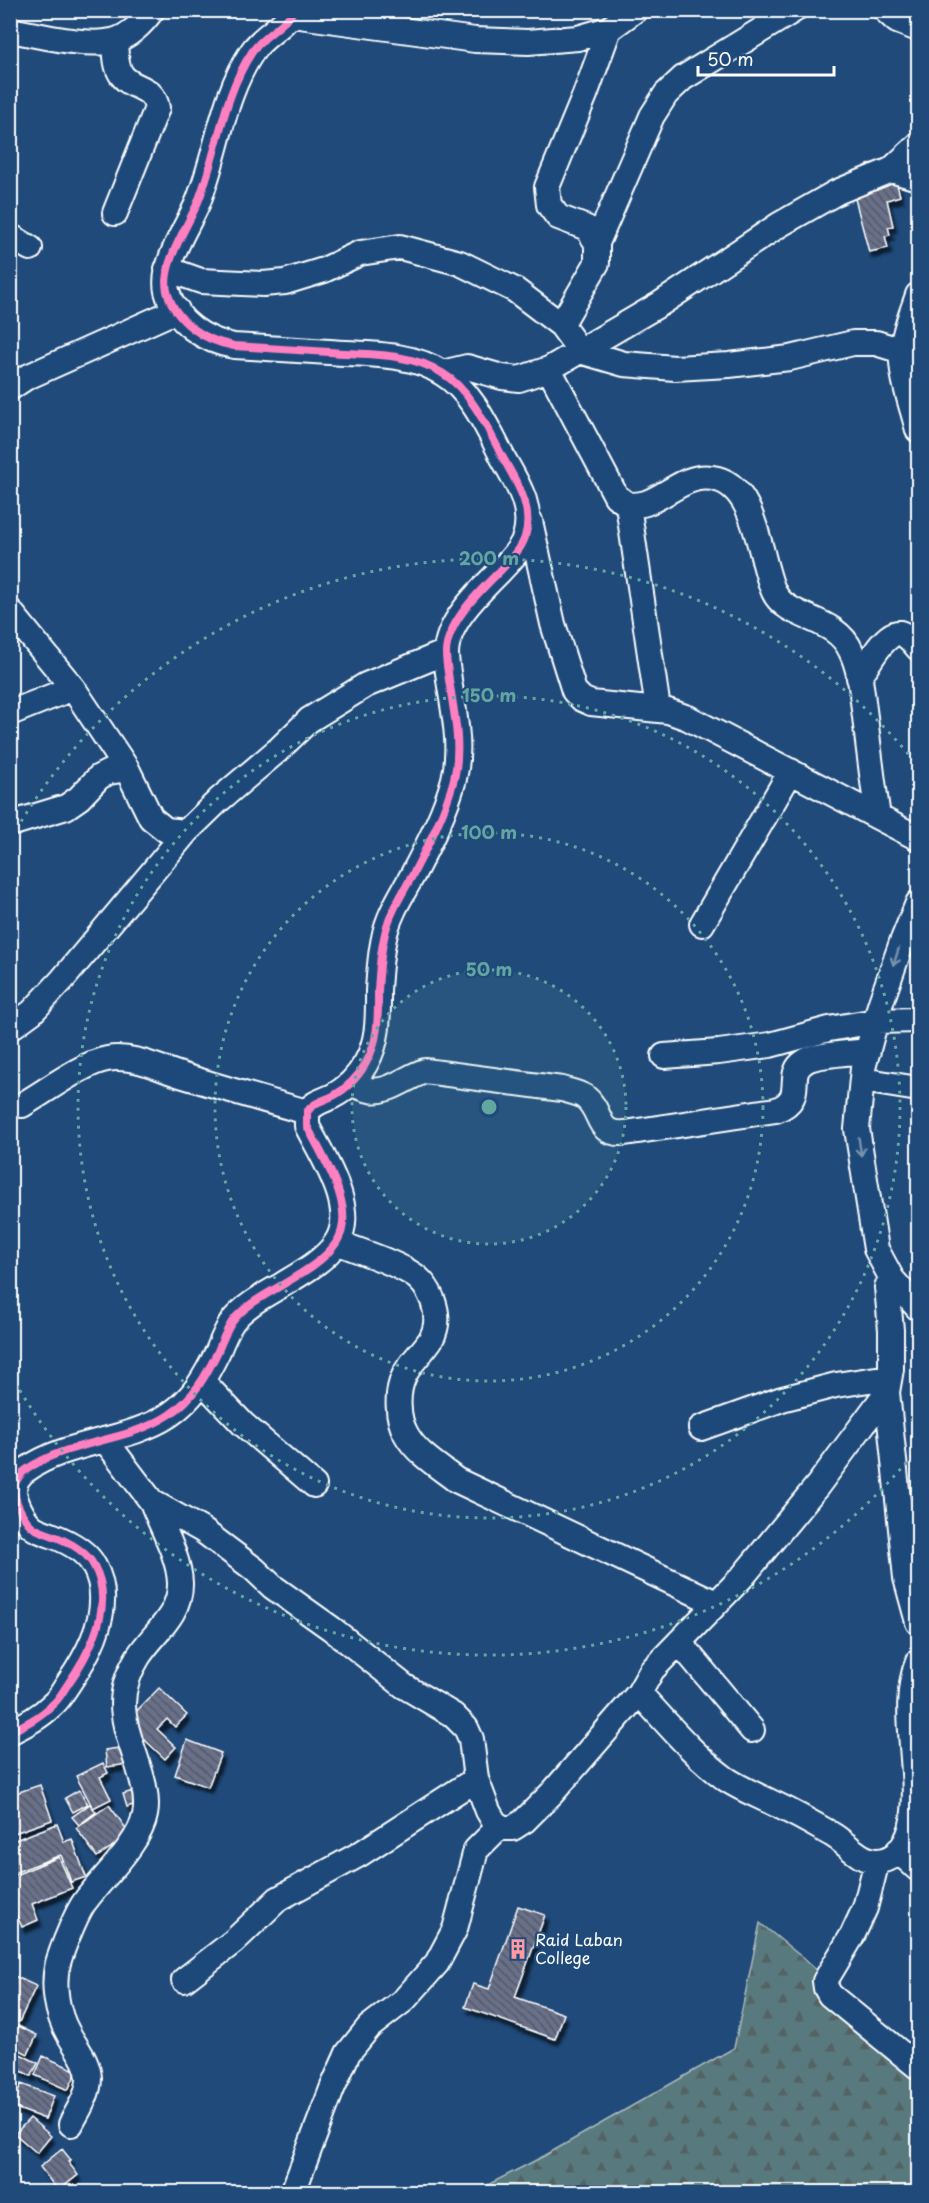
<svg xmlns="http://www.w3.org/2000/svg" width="929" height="2203" viewBox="0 0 929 2203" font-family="'Playpen Sans',sans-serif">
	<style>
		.forest { fill: url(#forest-firs); stroke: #acbcbe; stroke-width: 1.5 }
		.building { fill: url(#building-back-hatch); stroke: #fff; stroke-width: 1.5; filter: url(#shadow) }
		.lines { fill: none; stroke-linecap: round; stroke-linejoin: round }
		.minor-casing { stroke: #fff; stroke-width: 28 }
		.minor { stroke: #1f4a7a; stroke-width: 24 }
		.cycleway-casing { stroke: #1f4a7a; stroke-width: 11 }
		.cycleway { stroke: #ff80c0; stroke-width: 8 }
		.oneway { stroke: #7992af }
		.ring { fill: none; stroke: #63a6a1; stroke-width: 3; stroke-dasharray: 3 6 }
		.labels { text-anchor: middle; stroke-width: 4.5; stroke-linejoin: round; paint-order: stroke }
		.poi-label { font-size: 16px; fill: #fff; stroke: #1f4a7a; text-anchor: start }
		.centre { fill: #63a6a1; stroke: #1f4a7a; stroke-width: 3 }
		.ring-label { font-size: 18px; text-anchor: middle; font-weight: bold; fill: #63a6a1; stroke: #1f4a7a; stroke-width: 4.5; stroke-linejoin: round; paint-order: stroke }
	</style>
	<defs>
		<pattern id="forest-firs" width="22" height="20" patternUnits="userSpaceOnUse" patternTransform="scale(1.5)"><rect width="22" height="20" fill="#59797d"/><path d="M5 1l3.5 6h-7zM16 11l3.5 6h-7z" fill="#526264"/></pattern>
		<pattern id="building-back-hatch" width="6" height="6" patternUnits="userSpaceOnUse" patternTransform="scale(1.5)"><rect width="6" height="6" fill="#676f8a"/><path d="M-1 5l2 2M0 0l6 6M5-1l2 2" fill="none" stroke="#575a65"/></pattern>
		<filter id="shadow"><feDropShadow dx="3.5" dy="6" stdDeviation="1.5" flood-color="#0009"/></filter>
	</defs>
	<rect width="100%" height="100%" fill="#1f4a7a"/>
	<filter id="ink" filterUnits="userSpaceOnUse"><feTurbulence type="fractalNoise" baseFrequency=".0167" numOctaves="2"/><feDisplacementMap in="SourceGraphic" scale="12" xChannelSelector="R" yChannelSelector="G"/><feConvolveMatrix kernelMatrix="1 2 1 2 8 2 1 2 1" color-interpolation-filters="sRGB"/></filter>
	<g filter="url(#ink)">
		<path class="forest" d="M760,1923L803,1958L918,2062V2192H474L544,2156L734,2048Z"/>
		<path class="building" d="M896,180L900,196L887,200L893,226L888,227L890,235L885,236L888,248L869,252L853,191Z
			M159,1688L187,1715L175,1727L167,1719L157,1729L176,1747L165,1759L126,1722Z
			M187,1740L221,1753L208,1787L175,1775Z
			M126,1747L128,1764L107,1767L105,1750Z
			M103,1763L108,1773L100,1777L111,1799L93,1808L76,1776Z
			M40,1785L52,1820L14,1833L10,1823V1795Z
			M140,1789L144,1801L127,1807L123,1794Z
			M79,1790L88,1804L73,1812L65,1798Z
			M90,1804L96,1812L79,1825L72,1817Z
			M109,1805L130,1834L97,1857L76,1828Z
			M57,1824L64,1842L72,1839L86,1877L71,1882L61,1855L11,1874L10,1842Z
			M59,1857L72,1888L32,1904L38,1920L22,1927L10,1901V1877Z
			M518,1906L545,1915L515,1997L564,2014L555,2039L465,2007L473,1984L489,1989Z
			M10,1974L36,1986L19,2022L10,2018Z
			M18,2026L37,2035L28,2054L10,2045Z
			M18,2053L38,2063L31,2076L11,2066Z
			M43,2056L77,2071L68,2090L35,2075Z
			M10,2079L16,2080L14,2092L10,2091Z
			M21,2084L54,2096L45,2119L13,2107Z
			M30,2118L51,2136L37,2153L15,2134Z
			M62,2149L71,2160L68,2162L78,2175L58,2191L40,2167Z"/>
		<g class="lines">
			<g class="minor-casing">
				<path id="minor" d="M885,10L897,21L918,29
					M292,15L475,40L528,42L578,38L609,29
					M10,30C39,35 85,47 112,41C128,38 143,23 152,10
					M115,41C116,51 115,65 121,74C131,90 153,84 157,108L115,213
					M891,170L918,145
					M10,236L30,248
					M597,243L652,116L666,94L683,78L794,10
					M167,269L201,281L263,284L285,282L324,270L360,253L400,247L460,263L515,290L561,325L580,351L624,364L675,368L729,365L790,358L853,343H876L902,351
					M918,295C912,313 904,331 902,350C900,376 912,405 918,430
					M561,325L597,263V243L587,228L558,217L549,205L547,187L585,95L609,29L635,10
					M549,369L616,496L628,505C633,505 640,505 646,503C669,495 686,474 712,478C757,483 759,560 774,592C787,620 836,616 851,651C861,671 862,696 865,717C869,751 873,784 878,817
					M442,373L467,367L502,377L519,379L549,369L660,304L779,225L837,192L891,170L918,178
					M10,388L25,378L177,310
					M628,505L658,709
					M530,521L553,624L574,691L582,699L591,703L668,711L688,718L918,838
					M10,611L73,688L127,769L151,818L166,830L186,832
					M859,678C867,666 885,631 900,633C907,635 913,642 918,648
					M10,713L73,688
					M10,824L66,807L79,798L99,777L109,772L127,769
					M918,903L902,942L880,1005L863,1068L857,1129L876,1249L892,1279L918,1308
					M702,924L791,771
					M10,1028L32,1012L62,980L186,832L219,800L278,750L309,720L366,685L446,652
					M664,1056L719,1052L770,1045L829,1029L876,1021L918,1020
					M862,1080L918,1089
					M352,1084C358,1086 364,1089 370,1090C388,1094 408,1076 425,1071L562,1089C569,1091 579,1093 585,1097C604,1112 594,1135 625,1133L776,1110C808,1098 784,1075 804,1062C814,1054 853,1053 868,1051
					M22,1105C45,1092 83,1063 107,1059C134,1054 162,1070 187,1077C227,1089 267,1101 307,1112
					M337,1242C360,1252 387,1259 409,1272C431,1284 444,1316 431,1339C423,1352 410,1362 404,1376C396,1393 397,1418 406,1434C417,1454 438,1466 456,1480L716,1603
					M892,1279L887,1287L891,1330V1369L887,1392L906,1578L918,1622
					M202,1381L243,1424L314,1485
					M701,1428L782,1399L836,1385L889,1377
					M105,1440L152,1502L202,1530L254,1569L273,1587L332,1629L404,1686L453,1715L466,1728L471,1739L476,1779L488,1811L495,1823L503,1828H513L524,1821L553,1792L639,1693L652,1670L743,1576L818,1485L887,1392
					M679,1642L752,1730
					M639,1693C667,1723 693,1755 726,1779C741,1789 759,1796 775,1804C794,1813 812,1823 831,1834C846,1842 859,1861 877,1861C895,1861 906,1845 911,1829C924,1780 898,1709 918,1662
					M10,1732C26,1724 40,1717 52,1705C59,1700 63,1691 68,1684C91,1651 115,1604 94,1566C86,1550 67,1541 51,1535C46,1533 39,1531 34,1528C24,1521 11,1497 15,1484C16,1480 22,1472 26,1470C68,1440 126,1443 169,1415C193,1399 206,1376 218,1351C222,1341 226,1331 232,1322C244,1306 265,1295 282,1285C300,1274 324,1261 336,1243C359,1210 322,1156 307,1126V1112C314,1102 323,1101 333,1096C348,1088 358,1077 366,1063C379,1040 378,1017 378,991C379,974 380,956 384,938C388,916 401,896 412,876C428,845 445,813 454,779C462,746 454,713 449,680C448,671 446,662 446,653C447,622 479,592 500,571C509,561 521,550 525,537C534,508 517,483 503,458C488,429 471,390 442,373C410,352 366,355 329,352C297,350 266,348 234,346C205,341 175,322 167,291C161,264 188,226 198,202C218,152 222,97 252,52C263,35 284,27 294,10
					M898,1851L918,1869
					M877,1861L865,1908L852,1936L825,1981L826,1988L830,1995L918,2067
					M184,1980L233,1942L278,1899L360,1854L476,1779
					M71,2124C78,2110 89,2095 89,2078C88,2061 76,2048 68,2033C57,2014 52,1985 58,1963C62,1949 77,1911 86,1900C103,1877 140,1843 145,1815C152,1783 123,1739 123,1704C123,1688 130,1670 138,1657C153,1633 181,1615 180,1583C179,1556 162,1528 152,1502
					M293,2192L332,2089L348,2053L369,2027L404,2000L437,1963L455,1929L476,1850L500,1826"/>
			</g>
			<use href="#minor" class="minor"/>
			<g class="cycleway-casing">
				<path id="cycleway" d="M10,1732C26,1724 40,1717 52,1705C59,1700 63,1691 68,1684C91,1651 115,1604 94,1566C86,1550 67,1541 51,1535C46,1533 39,1531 34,1528C24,1521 11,1497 15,1484C16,1480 22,1472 26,1470C68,1440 126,1443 169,1415C193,1399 206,1376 218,1351C222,1341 226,1331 232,1322C244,1306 265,1295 282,1285C300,1274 324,1261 336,1243C359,1210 322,1156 307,1126V1112C314,1102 323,1101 333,1096C348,1088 358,1077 366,1063C379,1040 378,1017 378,991C379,974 380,956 384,938C388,916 401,896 412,876C428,845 445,813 454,779C462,746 454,713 449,680C448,671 446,662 446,653C447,622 479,592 500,571C509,561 521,550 525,537C534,508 517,483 503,458C488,429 471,390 442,373C410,352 366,355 329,352C297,350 266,348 234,346C205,341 175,322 167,291C161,264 188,226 198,202C218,152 222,97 252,52C263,35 284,27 294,10"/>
			</g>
			<use href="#cycleway" class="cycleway"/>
		</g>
		<defs><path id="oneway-shaft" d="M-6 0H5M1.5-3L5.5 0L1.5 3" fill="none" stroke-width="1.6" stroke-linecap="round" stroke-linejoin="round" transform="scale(1.5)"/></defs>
		<g class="oneway">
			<use href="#oneway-shaft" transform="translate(896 957) rotate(108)"/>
			<use href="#oneway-shaft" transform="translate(860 1147) rotate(82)"/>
		</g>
	</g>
	<circle cx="489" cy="1107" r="137" fill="#63a6a1" fill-opacity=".12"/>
	<g class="ring">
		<circle cx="489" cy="1107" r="137"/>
		<circle cx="489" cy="1107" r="274"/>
		<circle cx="489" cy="1107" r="411"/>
		<path d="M918 1448A548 548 0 0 1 12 1377M12 837A548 548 0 0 1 918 766"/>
	</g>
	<defs>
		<g id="building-bare" transform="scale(1.62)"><path d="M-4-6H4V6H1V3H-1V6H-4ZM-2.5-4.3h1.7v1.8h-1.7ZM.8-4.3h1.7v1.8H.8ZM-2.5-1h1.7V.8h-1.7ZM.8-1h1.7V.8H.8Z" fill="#ff9aa2" stroke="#1f4a7a" stroke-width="2.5" paint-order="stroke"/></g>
	</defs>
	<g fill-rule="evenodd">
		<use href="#building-bare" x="518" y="1949"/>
	</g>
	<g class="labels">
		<g class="poi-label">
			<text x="535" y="1946">Raid Laban<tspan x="535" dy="18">College</tspan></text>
		</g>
	</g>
	<circle cx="489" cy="1107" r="9" class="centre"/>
	<g class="ring-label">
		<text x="489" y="565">200 m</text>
		<text x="489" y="702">150 m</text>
		<text x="489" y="839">100 m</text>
		<text x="489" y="976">50 m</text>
	</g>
	<rect width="929" height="2203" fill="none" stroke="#1f4a7a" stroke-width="36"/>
	<rect x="18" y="18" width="893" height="2167" fill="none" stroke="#fff" stroke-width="2" filter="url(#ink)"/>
	<path d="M698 66v9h136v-9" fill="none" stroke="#ffffff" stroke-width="3"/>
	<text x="707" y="66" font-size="18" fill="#ffffff" stroke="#1f4a7a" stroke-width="4.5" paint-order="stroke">50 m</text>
</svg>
